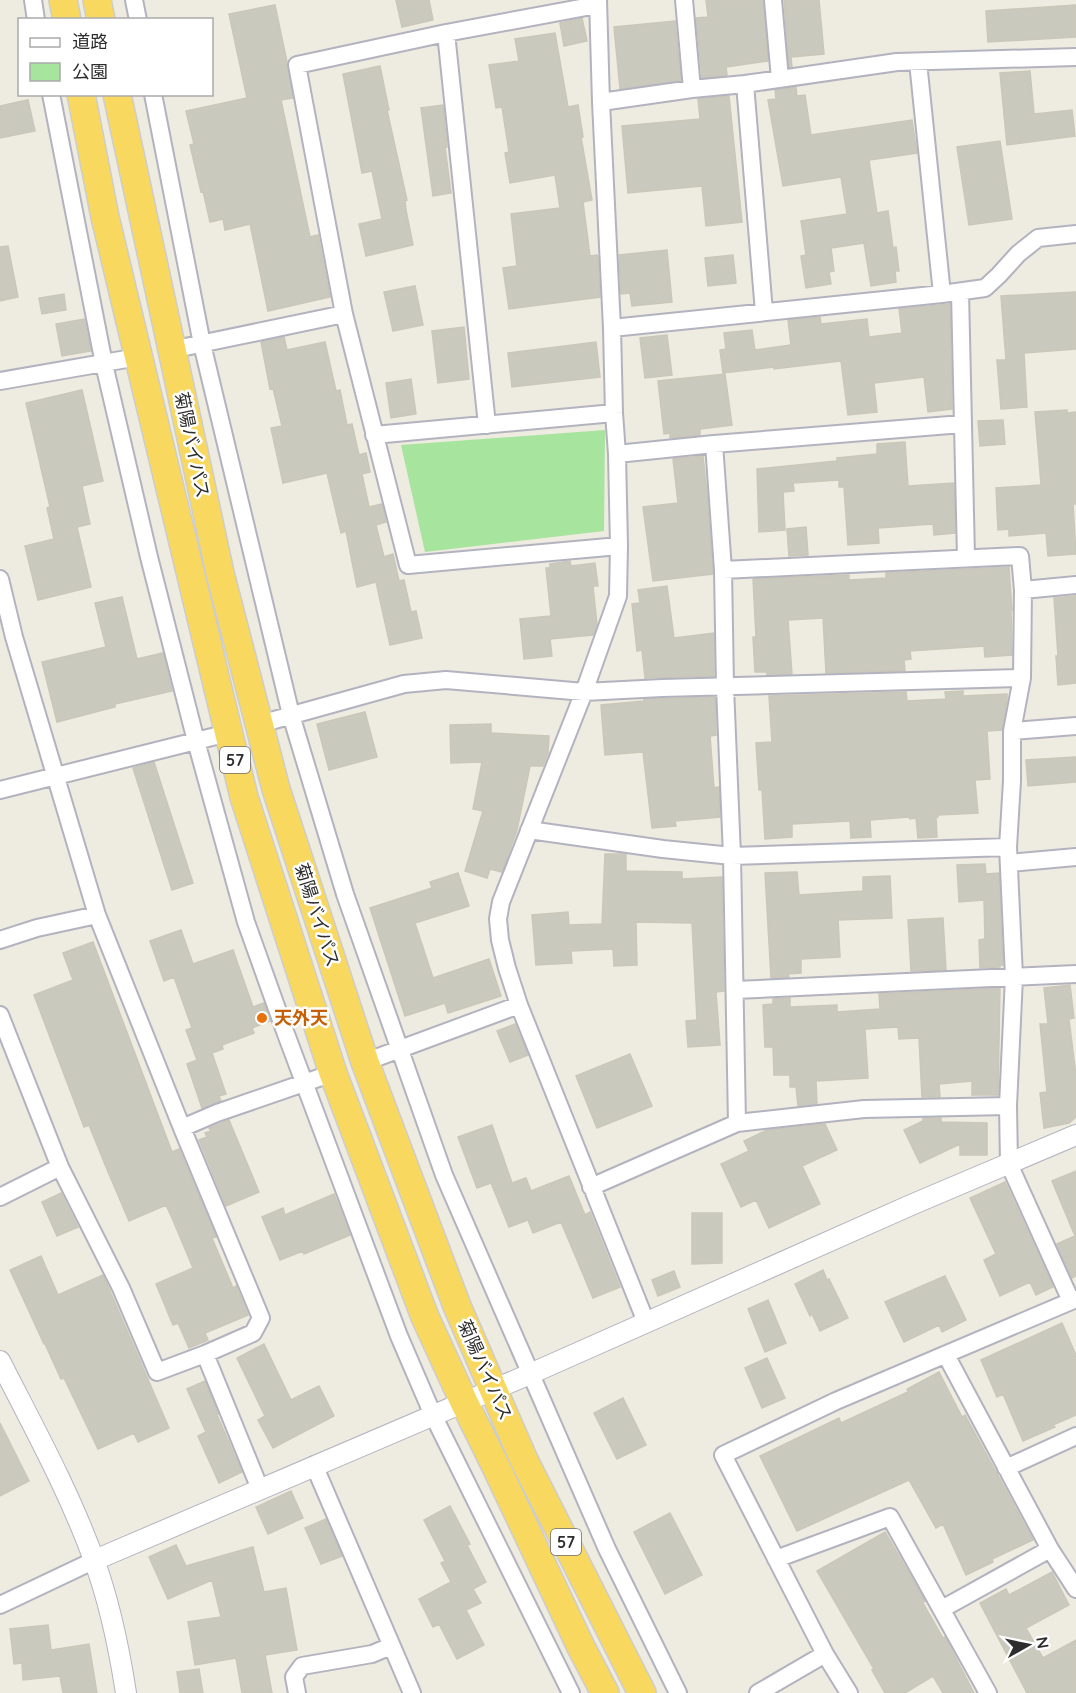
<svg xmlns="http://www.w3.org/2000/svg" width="1076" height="1693" viewBox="0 0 1076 1693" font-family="Quicksand,'Noto Sans JP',sans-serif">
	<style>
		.green { fill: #a7e49d }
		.building { fill: #cac9be; stroke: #cac7b9; stroke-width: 1.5 }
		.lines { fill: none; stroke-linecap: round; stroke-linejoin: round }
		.minor-casing { stroke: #b3b3c0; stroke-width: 20 }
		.tertiary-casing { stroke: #b3b3c0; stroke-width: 22 }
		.trunk-casing { stroke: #cdcdcd; stroke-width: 30 }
		.minor { stroke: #fff; stroke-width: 16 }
		.tertiary { stroke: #fff; stroke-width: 20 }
		.trunk { stroke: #f8d85e; stroke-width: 27 }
		.food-dot { fill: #e8710a; stroke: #fff; stroke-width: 2 }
		.labels { text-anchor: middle; stroke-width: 5; stroke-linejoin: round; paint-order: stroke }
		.shield { fill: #fff; stroke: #6c6c6c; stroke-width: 1.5 }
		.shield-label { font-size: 16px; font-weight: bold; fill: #2d2d2d }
		.street-label { font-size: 18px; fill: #2d2d2d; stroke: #fff }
		.food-label { font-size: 18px; font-weight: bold; fill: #c56008; stroke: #fff; text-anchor: start }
	</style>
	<rect width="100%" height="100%" fill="#eeebe0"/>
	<path class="green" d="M605,430L604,531L425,552L401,445Z"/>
	<path class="building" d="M396,0H429L433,20L402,27Z
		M706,0H763L768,61L726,67L727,75L702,78L696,18L708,17Z
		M784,0H819L824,54L791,57L792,67H789Z
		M275,5L287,62L293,98L281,100L310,237L318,235L330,297L268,311L250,224L225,230L223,219L210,222L203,191L201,192L190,145L194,144L186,111L247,98L229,14Z
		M1076,5V37L988,42L986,11Z
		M582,18L587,41L564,46L560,23Z
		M675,21L681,80L620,89L614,27Z
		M555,33L568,107L578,105L583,137H581L592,200L583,202L590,256L597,255L598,257L600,297L509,309L503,268L517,266L511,214L560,208L555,175L510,183L505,153L509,152L502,107L496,108L489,65L519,61L515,39Z
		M380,66L389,110H387L407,200L405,201L406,210L413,245L366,256L359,224L382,219L372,171L362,173L343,74Z
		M1030,71L1034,114L1072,110L1075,136L1007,145L1000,73Z
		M796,87L797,96L805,95L811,135L912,120L917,153L869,160L877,213L888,211L893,248L896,247L899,271H895L896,282L871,286L864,243L831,248L834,271L829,272L831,284L806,288L801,256L806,255L801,221L847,214L841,177L783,186L768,100L776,99L775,90Z
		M729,96L742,222L706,226L702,186L628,193L622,126L700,119L698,99Z
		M28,100L35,131L0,138V106Z
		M443,105L447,147H445L451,193L433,196L421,108Z
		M1000,141L1012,219L969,225L957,147Z
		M8,246L18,297L0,301V247Z
		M667,250L672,302L632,306L630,293L621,294L619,255Z
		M733,255L736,283L708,286L705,258Z
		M415,286L423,325L393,331L384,292Z
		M1076,292V349L1024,353L1027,407L1001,409L997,360H1006L1001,296Z
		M64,294L66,310L42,314L39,298Z
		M950,304L952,409L928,412L924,377L874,383L877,412L848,415L841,361L774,369V367L723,373L720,350L726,349L724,333L752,330L755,350L791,345L788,320L820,317L821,324L867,319L869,337L902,333L899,309Z
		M84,319L91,351L62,356L56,324Z
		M464,327L469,379L438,383L432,331Z
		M667,335L672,375L645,378L640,338Z
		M284,337L287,350L325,342L336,391L340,390L347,425L352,424L359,455L366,453L370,472L362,474L369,507L382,504L386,522L376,525L384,557L393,554L399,581L404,580L411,612L416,611L422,638L390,645L376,582L357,587L346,531L341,533L327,473L283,483L271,428L282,426L273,388L270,389L261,342Z
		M596,342L600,377L512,387L508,353Z
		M725,374L732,425L700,429V435L670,438V433L664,434L658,381Z
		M411,379L416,414L391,418L386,383Z
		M82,390L103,481L82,486L90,524L77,527L91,587L38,600L25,546L54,539L47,508L50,507L26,403Z
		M1067,410V413L1076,412V504H1073L1076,554L1048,556L1046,533L1009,536V529L998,530L996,488L1041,485L1035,412Z
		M1003,420L1005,444L980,446L978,421Z
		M905,442L908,486L954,483L955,533L934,535L933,524L878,528L879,543L848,545L844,487H839V480L793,483L794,491L783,492L785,530L759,532L757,469L837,461V458L877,454V444Z
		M703,456L707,494L713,574L653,581L643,507L678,503L673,459Z
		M806,527L808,555L789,556L787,529Z
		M570,561L571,566L595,563L598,586H593L597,625L593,635L550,639L552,656L524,659L520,619L551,616L546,568H550V564Z
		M1009,567L1012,610H1011L1012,655L985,657L984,646L910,651L911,659L904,660L905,671L826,673L823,618L788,620L792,674L767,675V672H755L753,637H756L753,579L849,575V580L886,578V573Z
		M667,586L674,638L714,633V676L645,678L642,650L637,651L632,604L640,603L638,590Z
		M1076,596V683L1058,685L1056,656H1058L1054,598Z
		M122,597L137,659L163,653L172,691L115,704V707L57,722L42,662L106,647L95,603Z
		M963,691V696L1007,694V700L1002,730L987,731L990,779L975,780L978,813L938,815V817H936L937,837L918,838L916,818L910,819L909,817L870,820L871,837L851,838L850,821L792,824V837L765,839L762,790H759L756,743L772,742L769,696L906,692L907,701L946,699L945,692Z
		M715,697L716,735L710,736L714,788L719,787L720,817L675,821L676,826L652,828L643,752L605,755L601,705L644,701V699Z
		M365,712L377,757L329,770L317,724Z
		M491,724V733L549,736L548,753L543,766H530L517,830L502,872L490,869L487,878L465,871L483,811L473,809L482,762L451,763L450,725Z
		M1076,757V782L1028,786L1026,760Z
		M154,762L193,883L172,890L133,768Z
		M605,854H626V871L682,872V879L722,877L724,991L716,992L720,1045L688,1047L686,1021L697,1020L692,923L636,922L637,965L614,966L613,949L571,951L572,963L536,965L532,915L568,912L569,925L602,924Z
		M985,864L986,874L999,873L1003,965H1000V967L980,968L979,940L985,939L984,900L959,902L957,865Z
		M797,872L799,895L863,891V877L890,876L892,918L838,920L840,957L801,959V973L788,974L789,977L771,978L765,873Z
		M458,873L469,906L415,923L433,978L489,959L501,996L448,1013L445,1003L405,1016L370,908L432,888L430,882Z
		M943,918L946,970L911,971L908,920Z
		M181,930L193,964L233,950L253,1007L264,1003L270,1021L252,1028L254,1033L222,1045L223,1049L212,1053L226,1094L219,1096L221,1101L202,1108L187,1064L197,1060L186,1030L192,1028L174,977L164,981L150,941Z
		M93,942L172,1152L179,1149L216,1237L212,1238L233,1288L236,1286L248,1315L205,1333L208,1340L189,1348L178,1323L173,1325L156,1284L193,1268L172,1218L166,1205L129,1221L106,1167L89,1125L84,1127L34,995L73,980L63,953Z
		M1070,985L1074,1018L1069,1019L1076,1076V1117L1069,1123L1044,1128L1040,1093L1047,1092L1040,1024H1048L1044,988Z
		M1000,988L998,1095H972V1081L939,1084L940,1097H922L919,1038L899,1039L898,1027L865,1029L868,1078L816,1081L817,1104L798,1106L796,1087H790V1075H774L773,1047H765L763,1005L773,1004V999L790,998V1007L837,1005V1012L880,1009L879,994Z
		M515,1024L528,1055L510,1062L497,1031Z
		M630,1054L652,1106L597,1128L576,1076Z
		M923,1118H941V1122L987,1123V1155H960V1144L920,1163L904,1130L923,1121Z
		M229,1120L259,1192L226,1206L199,1140L207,1137L205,1133L211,1131L209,1128Z
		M825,1124L837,1150L802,1166L820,1204L769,1228L756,1200L741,1207L721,1164L749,1151L744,1141L767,1130Z
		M492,1125L512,1183L526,1178L531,1191L569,1176L585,1215L590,1212L620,1287L593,1298L561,1222L533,1233L528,1220L509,1227L491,1183L477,1188L458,1137Z
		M1076,1171V1276L1072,1278L1057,1244L1075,1236L1052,1181Z
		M1005,1182L1053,1287L1036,1295L1030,1282L1000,1296L984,1260L996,1254L970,1198Z
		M61,1193L78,1227L57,1236L42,1202Z
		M334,1194L350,1235L304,1254L303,1251L280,1260L262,1217L283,1208L285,1215Z
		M692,1213H722V1263L692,1264Z
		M41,1256L58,1295L103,1275L169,1428L138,1442L134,1433L98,1449L64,1378L61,1379L45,1344H44L10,1270Z
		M823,1270L827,1280L829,1279L848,1318L820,1331L812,1314L810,1316L795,1284Z
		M674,1271L680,1287L658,1296L652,1280Z
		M945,1276L966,1320L942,1332L939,1325L904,1342L885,1302Z
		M768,1300L786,1343L765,1352L748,1309Z
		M1062,1323L1076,1355V1415L1053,1425L1055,1427L1023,1441L1003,1394L997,1397L981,1360Z
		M264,1344L291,1400L319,1386L334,1416L273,1448L258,1420L265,1416L237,1358Z
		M767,1358L785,1398L762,1408L745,1368Z
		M939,1372L962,1417L965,1415L1033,1540L992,1559L993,1562L966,1575L943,1524L936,1528L909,1480L797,1531L760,1456L839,1418L841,1423L908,1392L907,1389Z
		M205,1381L218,1414L217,1415L242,1472L219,1483L198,1436L206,1432L187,1389Z
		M623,1398L646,1445L617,1459L594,1413Z
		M0,1423L29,1481L0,1496Z
		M291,1491L303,1518L268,1534L256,1507Z
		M450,1506L470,1544L467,1545L486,1582L473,1589L481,1603L466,1610L484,1645L457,1659L439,1624L433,1627L419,1599L451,1582L441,1563L445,1561L424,1520Z
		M670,1513L702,1575L665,1594L634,1532Z
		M326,1519L342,1556L321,1564L305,1528Z
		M885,1532L925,1601L923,1603L943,1638L945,1637L974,1693H943L933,1676L905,1693H885L872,1670L874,1669L817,1571Z
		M176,1545L186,1566L253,1547L264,1592L286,1588L297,1650L265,1655L272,1693H242L236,1658L195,1665L188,1622L221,1617L212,1580L168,1599L149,1557Z
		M1052,1572L1069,1605L1026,1628L1043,1658L1076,1640V1693H1027L980,1603L1006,1589L1009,1595Z
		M48,1625L51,1650L89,1644L97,1693H63L60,1676L23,1680L22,1663L14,1664L10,1629Z
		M199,1669L203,1693H180L177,1672Z"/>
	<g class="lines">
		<g class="minor-casing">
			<path id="minor" d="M33,0L36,20
				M134,0L138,20
				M598,0L601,102L612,328L614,413L617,454L619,546L618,596L584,692L501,902L498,919L500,940L507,968L519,1005L646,1322
				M684,0L692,89
				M773,0L780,79
				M597,5L446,33L297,65L344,314L408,565L619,546
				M446,33L487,425
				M918,62L942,294
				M745,84L764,312
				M51,94L104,364L149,557L196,741L246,922L286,1034L399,1336L433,1415L571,1693
				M153,94L202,344L291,715L345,894L444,1175L607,1549L678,1693
				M601,102L692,89L745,84L897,62L1076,57
				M960,292L966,558
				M612,328L942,294L985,288L999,275L1018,254L1038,238L1076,234
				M171,350L344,314
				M0,381L138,357
				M374,435L614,413
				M714,444L723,570L725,687L732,856L737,1123
				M617,454L714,444L962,424
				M723,570L1020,556L1023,590L1022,678L1012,731V781L1008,847L1014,977L1008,1106L1009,1164L1071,1301
				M0,579L14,637L97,915L182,1128L261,1318L253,1333L205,1354L157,1372L121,1288L60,1167L0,1015
				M1023,590L1076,585
				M260,724L404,684L446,680L584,692L662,688L1022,678
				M1012,731L1076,726
				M0,790L228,733
				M529,830L663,849L732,856L1008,847
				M1009,863L1076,857
				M0,940L37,928L97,915
				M735,990L1076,974
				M365,1062L519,1005
				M182,1128L217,1113L333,1073
				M591,1187L737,1123L864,1109L1008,1106
				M0,1197L60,1167
				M205,1354L260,1489
				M946,1355L1050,1549L1076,1589
				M314,1465L412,1693
				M1006,1468L1076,1436
				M776,1559L890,1517L988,1693
				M0,1605L95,1560
				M942,1609L1050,1549
				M297,1693L294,1677L302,1666L372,1654L391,1646
				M758,1693L825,1654
				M849,1693L825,1654L723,1455L836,1401L1076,1299"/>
		</g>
		<g class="tertiary-casing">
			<path id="tertiary" d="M0,1361C33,1426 69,1491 94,1560C110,1603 119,1648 126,1693
				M95,1560L530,1374L911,1205L1076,1135"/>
		</g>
		<g class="trunk-casing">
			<path id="trunk" d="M63,0L67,20
				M97,0L101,20
				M81,94L105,217L244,797L333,1073L425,1317L464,1402L496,1467L581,1647L605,1693
				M117,94L220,573L276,789L365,1062L457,1306L493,1389L524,1460L642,1693"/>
		</g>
		<use href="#minor" class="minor"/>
		<use href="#tertiary" class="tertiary"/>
		<use href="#trunk" class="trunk"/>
	</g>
	<circle class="food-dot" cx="262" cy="1018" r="6"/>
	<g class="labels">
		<g class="shield">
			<rect x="220" y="747" width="30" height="26" rx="4.5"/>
			<rect x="551" y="1529" width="30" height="26" rx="4.5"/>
		</g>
		<g class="shield-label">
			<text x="235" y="766">57</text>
			<text x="566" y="1548">57</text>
		</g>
		<g class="street-label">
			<text transform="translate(192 445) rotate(78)" y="6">菊陽バイパス</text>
			<text transform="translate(317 915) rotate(72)" y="6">菊陽バイパス</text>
			<text transform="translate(485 1370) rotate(66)" y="6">菊陽バイパス</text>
		</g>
		<g class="food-label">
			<text x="274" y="1024">天外天</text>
		</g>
	</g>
	<rect x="18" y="18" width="195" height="78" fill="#ffffff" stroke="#ababab" stroke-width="1.5"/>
	<rect x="30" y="38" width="30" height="9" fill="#ffffff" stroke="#ababab" stroke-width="1.5"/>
	<text x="72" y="48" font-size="18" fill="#2d2d2d">道路</text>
	<rect x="30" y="63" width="30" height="18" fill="#a7e49d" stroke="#ababab" stroke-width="1.5"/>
	<text x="72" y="78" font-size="18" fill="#2d2d2d">公園</text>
	<g transform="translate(1028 1645) rotate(81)" stroke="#ffffff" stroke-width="4.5" paint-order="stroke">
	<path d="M0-4.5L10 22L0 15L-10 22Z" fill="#2d2d2d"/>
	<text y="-9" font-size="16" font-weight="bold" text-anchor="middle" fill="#2d2d2d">N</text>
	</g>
</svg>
